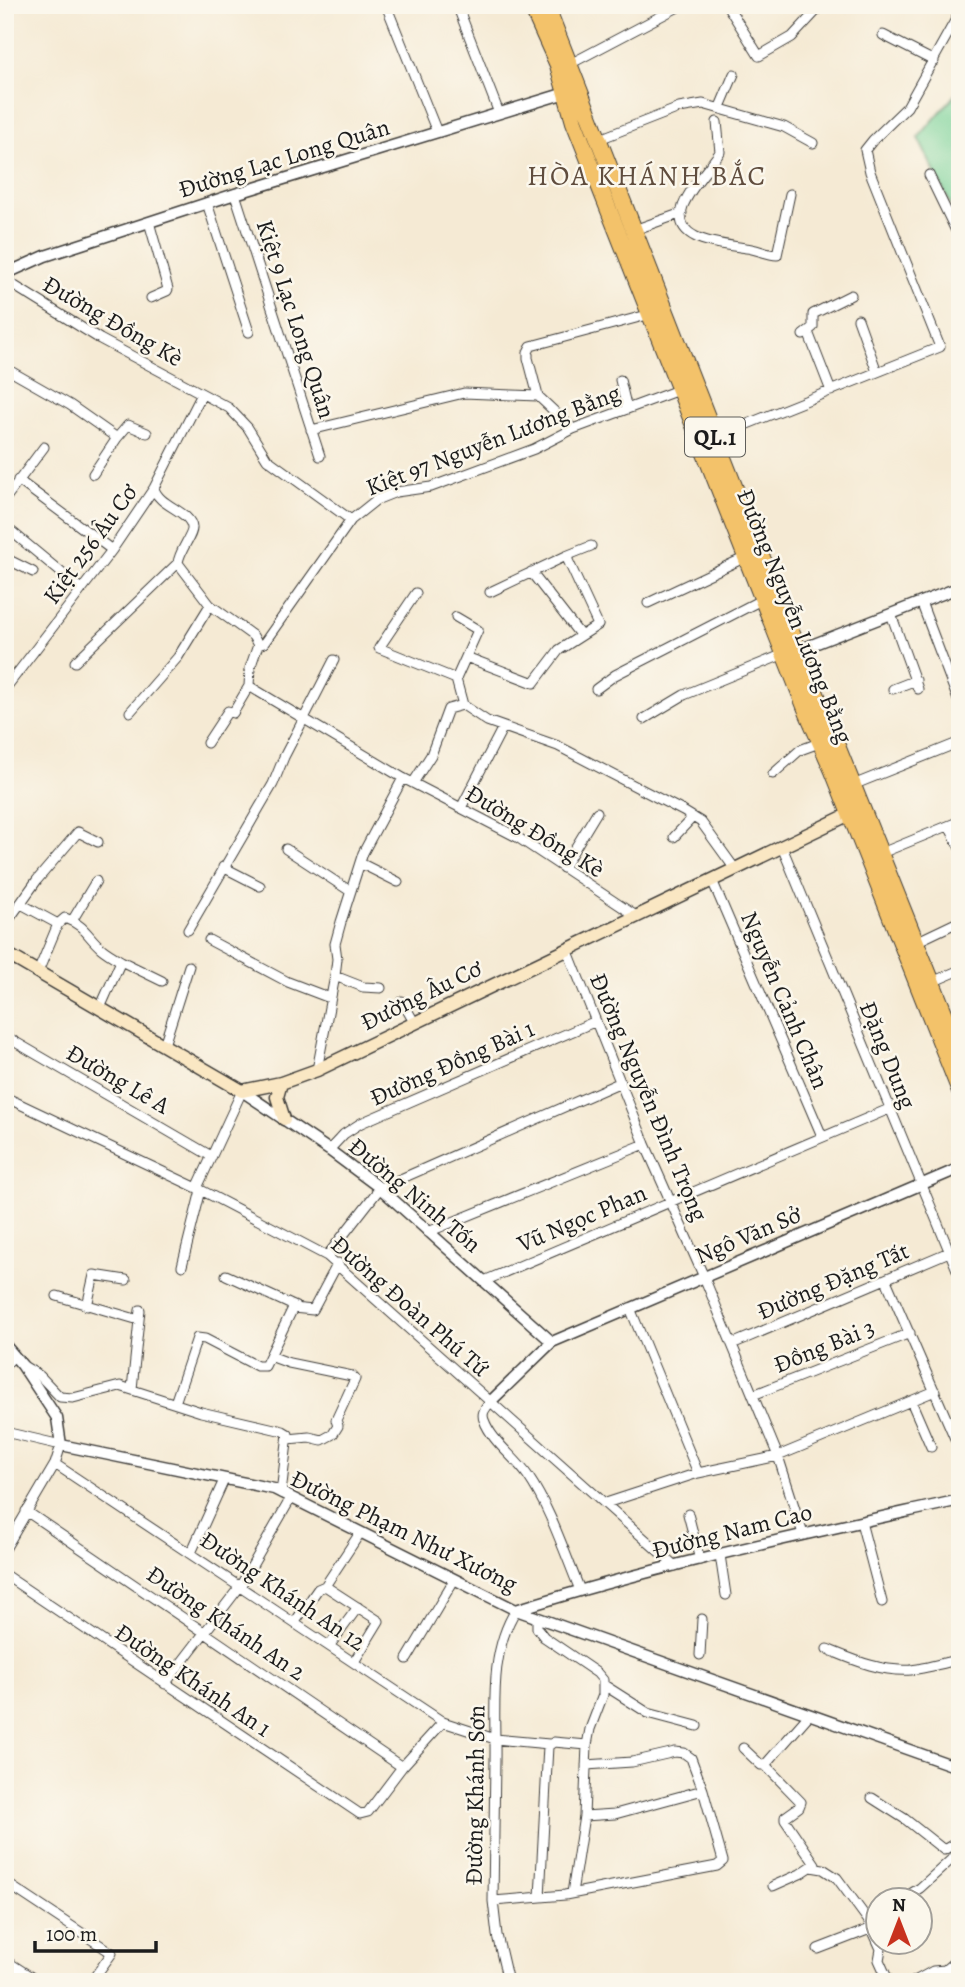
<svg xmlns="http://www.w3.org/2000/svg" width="965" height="1987" viewBox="0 0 965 1987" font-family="Alegreya,serif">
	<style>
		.green { fill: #79d298; stroke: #4a775a; stroke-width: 2 }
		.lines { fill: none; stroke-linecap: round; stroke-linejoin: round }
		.minor-casing { stroke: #3d3b38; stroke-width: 11 }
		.tertiary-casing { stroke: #3d3b38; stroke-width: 13 }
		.secondary-casing { stroke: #3d3b38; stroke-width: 15 }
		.trunk-casing { stroke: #3d3b38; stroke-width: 18 }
		.minor { stroke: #fff; stroke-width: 9 }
		.tertiary { stroke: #fff; stroke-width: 10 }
		.secondary { stroke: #fae7c3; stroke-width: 12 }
		.trunk { stroke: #f3c26a; stroke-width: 16 }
		.labels { text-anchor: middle; stroke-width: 5; stroke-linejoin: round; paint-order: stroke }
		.shield { fill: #fbf7ec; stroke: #5f5e5a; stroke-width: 2 }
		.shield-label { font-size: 23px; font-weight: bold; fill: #1c1c1c }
		.street-label { font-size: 24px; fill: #1c1c1c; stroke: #fbf7ec }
		.quarter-label { font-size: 28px; letter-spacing: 2px; fill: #604d3e; stroke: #fbf7ec }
	</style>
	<rect width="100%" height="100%" fill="#fbf7ec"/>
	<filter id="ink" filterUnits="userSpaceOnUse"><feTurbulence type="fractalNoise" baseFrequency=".0143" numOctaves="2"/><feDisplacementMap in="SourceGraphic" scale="14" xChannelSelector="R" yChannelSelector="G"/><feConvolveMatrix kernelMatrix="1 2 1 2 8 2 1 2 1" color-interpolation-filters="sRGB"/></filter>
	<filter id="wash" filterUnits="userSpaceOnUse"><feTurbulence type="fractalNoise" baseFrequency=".00686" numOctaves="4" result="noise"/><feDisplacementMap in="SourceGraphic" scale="28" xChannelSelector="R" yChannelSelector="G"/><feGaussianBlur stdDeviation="1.57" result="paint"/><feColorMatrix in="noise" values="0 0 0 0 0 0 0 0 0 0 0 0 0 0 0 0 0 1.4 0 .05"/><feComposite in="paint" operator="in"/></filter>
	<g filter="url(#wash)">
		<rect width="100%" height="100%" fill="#f5ead4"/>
		<path class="green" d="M960,89V224L918,138Z"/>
	</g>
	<g filter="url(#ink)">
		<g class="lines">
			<g class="minor-casing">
				<path id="minor" d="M386,5L437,132
					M457,5L499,113
					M727,5L759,56L792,37L819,8
					M883,35L934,61
					M570,64L682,5
					M720,107L734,74
					M717,122L720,152C708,170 691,186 683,206C670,243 725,244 746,248C757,249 767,255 777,255L790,194
					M597,140L679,108L703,104L784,127L813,143
					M929,175L960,239
					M235,194L320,456
					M207,203L249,332
					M149,222L168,289L167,291L151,298
					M634,230L682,213
					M5,280L100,339L229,408L248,428L267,459L351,520
					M858,319L877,372
					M808,332L831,391
					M803,335L813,327V314L851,295
					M5,368L70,405L117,438L93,474
					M620,380L627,409
					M538,396L528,358V352L531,346L651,314
					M311,430L464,393L538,396L573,429
					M715,437L940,347L870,172L865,150L873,140L907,107L960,12
					M117,438L128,425L147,433
					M18,480L112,550
					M154,488C158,506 191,511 192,528C193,535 179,551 178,563L210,605L253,636L258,645L250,668L249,686L403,778L517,837L636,916
					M5,499L44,447
					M5,526L81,589
					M566,556L591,546
					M5,558L33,572
					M531,572L581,636
					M416,593L379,648L456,679
					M921,602L960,705
					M648,603L746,557
					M891,614L918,689
					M456,617L478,630L456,679L463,705
					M258,645L264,643L351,520L376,500L396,492L431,487L534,449L573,429L681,389
					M466,657L534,683L559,650L598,625L566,556L490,592
					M75,662L178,563
					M5,689L112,550L154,488L202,394
					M596,689L615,675L763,599
					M893,689L916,680
					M463,705L487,721L558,746L683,811L701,822L735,869
					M130,712L178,657L210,605
					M644,719L684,695L784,654
					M207,743L228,711L233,713L249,686
					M773,774L800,750L819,743
					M413,783L431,755L448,709L463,705
					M853,785L960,742
					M461,808L503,727
					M949,826L960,848
					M674,837L693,817
					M782,847L960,1277
					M286,849L350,891
					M879,854L960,821
					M360,863L398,882
					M223,867L260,886
					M563,868L597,812
					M712,880L822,1136
					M21,904L58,924
					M72,921L96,881
					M5,925L37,880L78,832L98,842
					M188,930L273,784L284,757L334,660
					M209,940L288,982L330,998
					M916,942L960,921
					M567,949L645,1144L704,1277L778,1456L803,1534
					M121,961L162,981
					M38,972L58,924L65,918C86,926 86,935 101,948C107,953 114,957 121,961L100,1008
					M335,976L363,987L381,988
					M932,982L960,970
					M402,1001L414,1022
					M5,1036L211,1156
					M164,1045L189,966
					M317,1070L335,976L337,959L335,944L341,922L363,853L403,778
					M5,1097L197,1188L327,1256L675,1566
					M329,1150L344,1134L361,1123L596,1021
					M197,1188L242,1091
					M428,1232L645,1144
					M327,1256L380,1188L621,1082
					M182,1266L201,1190
					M226,1275L296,1307
					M886,1280L960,1450
					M484,1281L889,1109
					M57,1296L139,1320
					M87,1306L94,1275L126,1280
					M630,1308L698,1473
					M732,1344L949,1252
					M270,1356L289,1363L352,1376L355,1379L336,1420L338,1426L333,1434L322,1440L309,1437L288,1439
					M5,1365L14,1356
					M22,1365L40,1376L60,1397L73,1398L120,1386L201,1412L283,1431L288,1434L281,1493
					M132,1389L140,1310
					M753,1395L910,1333
					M491,1401C486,1408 481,1412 484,1420C492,1442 515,1457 528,1476C550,1508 565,1554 580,1590
					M911,1401L931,1447
					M175,1403L197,1338L205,1339L257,1366H265L293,1308L313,1310L338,1263
					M5,1432L61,1445L55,1464L5,1549
					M55,1464L443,1722L495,1739L549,1744
					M606,1503L698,1473L778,1456L935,1391
					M26,1511L402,1767
					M688,1514L700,1560
					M861,1522L882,1602
					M191,1553L224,1480
					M720,1555L726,1595
					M5,1575L360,1814L368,1812L402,1767L443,1722
					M325,1586L360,1533
					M537,1618V1628L544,1637L597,1673L603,1680V1695L590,1729L587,1745L584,1816L572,1893
					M295,1622L318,1589L325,1586L379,1621L354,1662
					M330,1645L358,1607
					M827,1649C854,1660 881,1672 911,1670C927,1668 944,1663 960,1659
					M700,1655L702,1619
					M407,1659L454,1580
					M165,1684L241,1585L291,1498
					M604,1685L648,1713L697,1726
					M743,1748L761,1765H765L801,1802L799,1807L785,1817V1820L815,1864L800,1874L773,1886
					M765,1765L809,1715
					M872,1798L905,1819L944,1850L960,1840
					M584,1816L615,1814L703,1790
					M811,1867L823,1869L837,1878L868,1920L881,1949L879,1960L888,1980
					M5,1882L112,1953L91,1982
					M540,1897L548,1746L554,1742L587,1745
					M902,1899L920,1888L954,1857
					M493,1901L565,1895L717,1866L723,1861L703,1790L691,1758L684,1753L675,1752L632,1762L586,1765
					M868,1920L878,1914
					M818,1949L870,1929
					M5,1960L39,1982
					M508,1982L497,1935L493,1901C494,1854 494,1808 495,1762C496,1711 488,1654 516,1610
					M913,1982L933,1971L945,1970
					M953,1982L945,1970L960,1957"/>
			</g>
			<g class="tertiary-casing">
				<path id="tertiary" d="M5,274L45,256L235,194L572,91
					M799,650L960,587
					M242,1091L329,1150L380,1188L552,1342
					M5,1345L22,1365L57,1418L61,1445L274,1489L516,1610L960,1768
					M491,1401L552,1342L960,1168
					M516,1610C661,1564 811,1533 960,1500"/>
			</g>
			<g class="secondary-casing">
				<path id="secondary" d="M5,953L242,1091L281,1083L317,1070L858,810
					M281,1083L277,1097L284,1119"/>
			</g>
			<g class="trunk-casing">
				<path id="trunk" d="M531,5L558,65L574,122L808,714L833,771L960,1091
					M546,5L786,619L960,1052"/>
			</g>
			<use href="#minor" class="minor"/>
			<use href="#tertiary" class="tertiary"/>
			<use href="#secondary" class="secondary"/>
			<use href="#trunk" class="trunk"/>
		</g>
	</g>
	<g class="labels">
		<rect class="shield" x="685" y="417.5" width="60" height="39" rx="5"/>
		<g class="shield-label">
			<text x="715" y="445">QL.1</text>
		</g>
		<g class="street-label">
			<text transform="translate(284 158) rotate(-17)" y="8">Đường Lạc Long Quân</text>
			<text transform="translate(296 319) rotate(72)" y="8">Kiệt 9 Lạc Long Quân</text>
			<text transform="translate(113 321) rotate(30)" y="8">Đường Đồng Kè</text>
			<text transform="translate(493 440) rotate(-21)" y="8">Kiệt 97 Nguyễn Lương Bằng</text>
			<text transform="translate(90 544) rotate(-54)" y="8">Kiệt 256 Âu Cơ</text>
			<text transform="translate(795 616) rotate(68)" y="8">Đường Nguyễn Lương Bằng</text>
			<text transform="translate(535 831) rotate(31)" y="8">Đường Đồng Kè</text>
			<text transform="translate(421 995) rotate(-26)" y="8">Đường Âu Cơ</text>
			<text transform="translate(785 1000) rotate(67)" y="8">Nguyễn Cảnh Chân</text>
			<text transform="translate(888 1055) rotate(68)" y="8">Đặng Dung</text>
			<text transform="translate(452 1063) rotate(-24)" y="8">Đường Đồng Bài 1</text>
			<text transform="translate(118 1079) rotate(30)" y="8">Đường Lê A</text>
			<text transform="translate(649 1097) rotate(67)" y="8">Đường Nguyễn Đình Trọng</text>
			<text transform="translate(415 1195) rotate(40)" y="8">Đường Ninh Tốn</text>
			<text transform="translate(582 1218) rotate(-23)" y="8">Vũ Ngọc Phan</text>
			<text transform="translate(748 1235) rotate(-23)" y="8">Ngô Văn Sở</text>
			<text transform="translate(833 1281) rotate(-23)" y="8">Đường Đặng Tất</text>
			<text transform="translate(410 1306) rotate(41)" y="8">Đường Đoàn Phú Tứ</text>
			<text transform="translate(824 1346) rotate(-22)" y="8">Đồng Bài 3</text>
			<text transform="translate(404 1531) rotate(26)" y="8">Đường Phạm Như Xương</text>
			<text transform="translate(732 1531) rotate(-14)" y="8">Đường Nam Cao</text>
			<text transform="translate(283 1591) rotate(34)" y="8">Đường Khánh An 12</text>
			<text transform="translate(226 1623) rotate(34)" y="8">Đường Khánh An 2</text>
			<text transform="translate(193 1680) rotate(34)" y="8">Đường Khánh An 1</text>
			<text transform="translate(475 1795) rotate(-89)" y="8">Đường Khánh Sơn</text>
		</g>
		<g class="quarter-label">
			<text x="647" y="185">HÒA KHÁNH BẮC</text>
		</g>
	</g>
	<rect width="965" height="1987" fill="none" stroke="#fbf7ec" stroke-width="28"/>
	<g transform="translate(899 1921)"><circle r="33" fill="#fbf7ec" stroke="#a29f99" stroke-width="2"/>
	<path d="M0-5L12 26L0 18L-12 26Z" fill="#c8321e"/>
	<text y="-10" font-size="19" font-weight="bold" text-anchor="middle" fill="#1c1c1c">N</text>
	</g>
	<path d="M35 1941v10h121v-10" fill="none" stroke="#1c1c1c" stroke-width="3.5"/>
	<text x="46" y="1941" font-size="21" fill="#1c1c1c" stroke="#fbf7ec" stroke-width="5" paint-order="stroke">100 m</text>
</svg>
